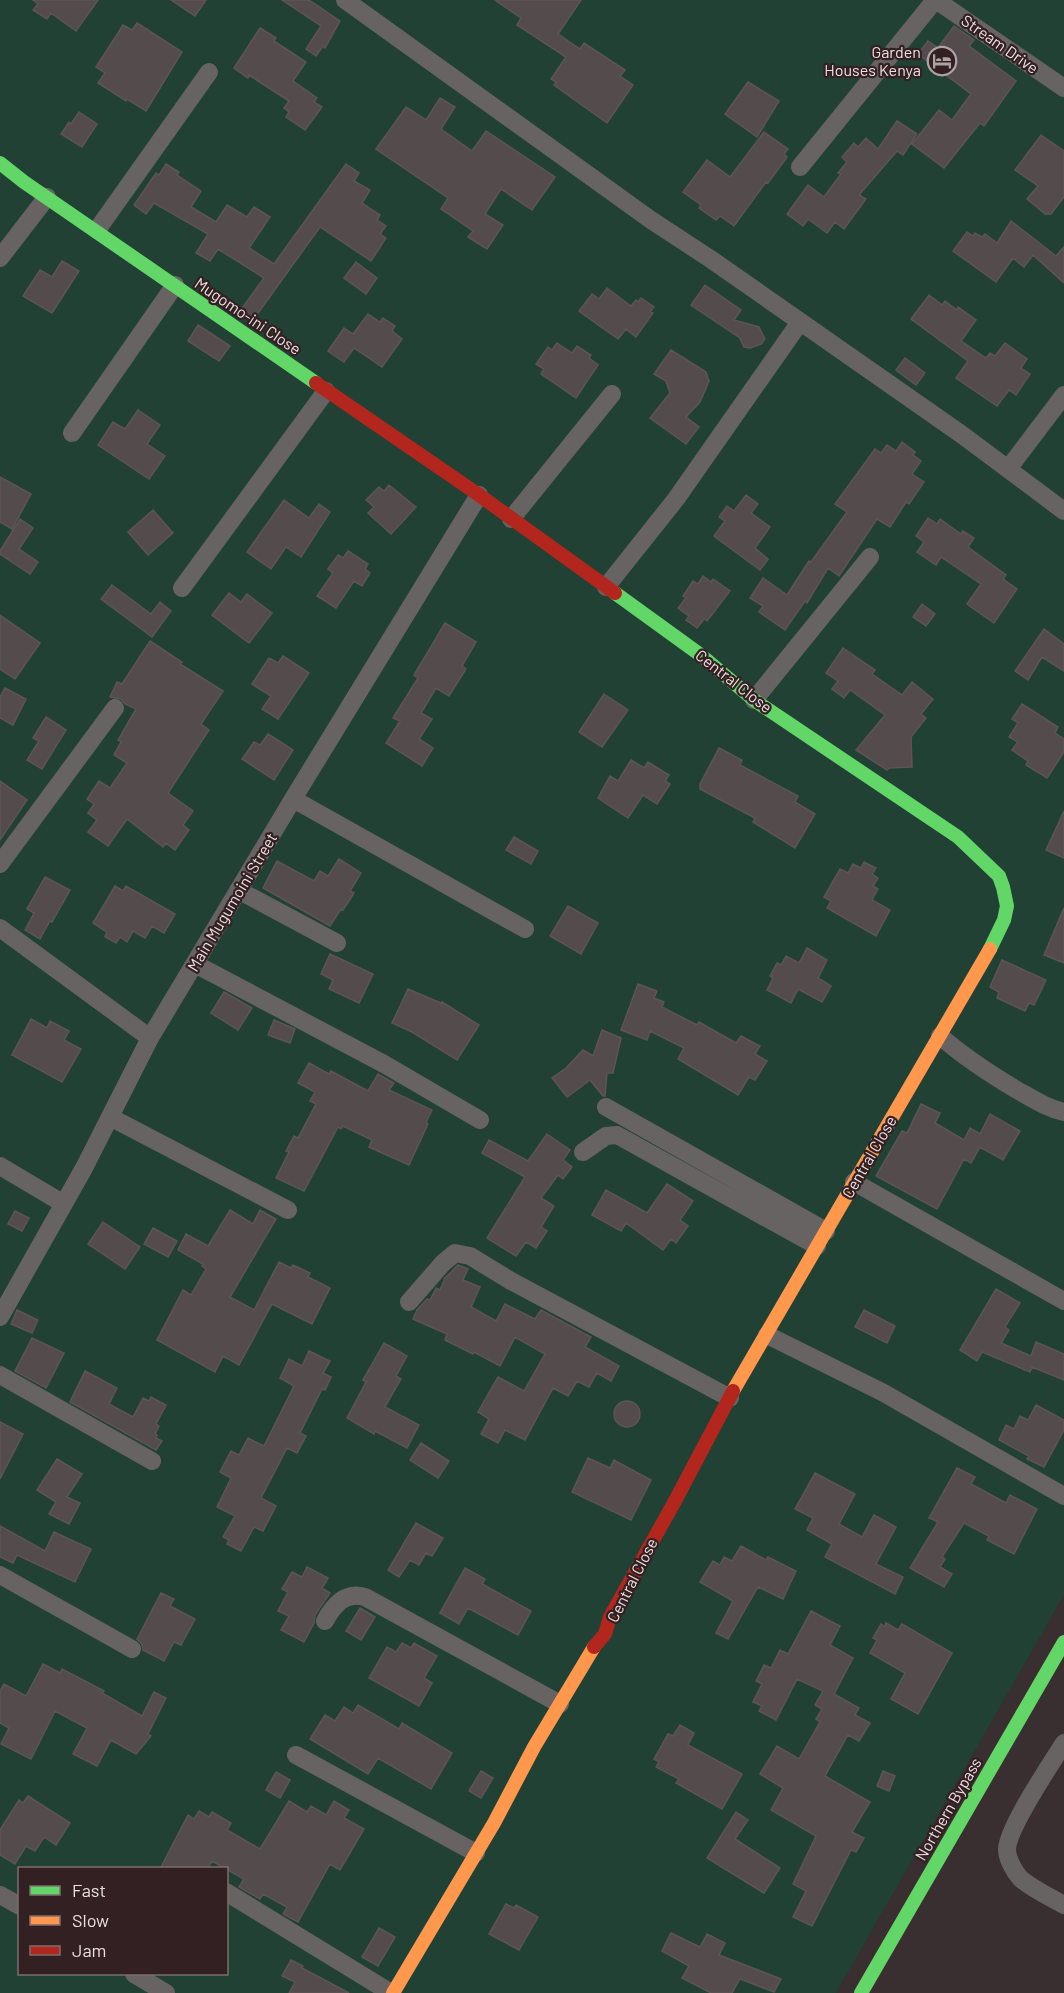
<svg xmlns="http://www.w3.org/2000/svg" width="1064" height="1993" viewBox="0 0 1064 1993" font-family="Barlow,sans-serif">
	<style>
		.green { fill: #204133; fill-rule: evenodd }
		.building { fill: #544b4c; stroke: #5e5455; stroke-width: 1.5 }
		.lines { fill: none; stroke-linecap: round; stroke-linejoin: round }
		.street { stroke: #686363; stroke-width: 18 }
		.fast { stroke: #63d668; stroke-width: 14 }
		.slow { stroke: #ff974d; stroke-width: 14 }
		.jam { stroke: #b3261e; stroke-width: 14 }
		.labels { text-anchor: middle; stroke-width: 4.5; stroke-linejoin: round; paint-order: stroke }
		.street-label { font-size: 16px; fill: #ede0e1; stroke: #332022 }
		.poi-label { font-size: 16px; fill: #ede0e1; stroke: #332022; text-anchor: end }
	</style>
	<rect width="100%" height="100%" fill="#392e30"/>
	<path class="green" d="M0,0H1064V1595L836,1993H0ZM20,1868H226V1974H20Z"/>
	<path class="building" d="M33,0H98L76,31L51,13L47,19L33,10L38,4Z
		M171,0H206L195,16Z
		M282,0H309L340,21L325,48L323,46L316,56L306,49L321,26Z
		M495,0H581L558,34L580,49L584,43L625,70L620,76L633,85L607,123L554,85L556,82L551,79L566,57L517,25L521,18Z
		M137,23L182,52L146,111L127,99L126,101L98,83L105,73L96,67L123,25L132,30Z
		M954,26L974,40L969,46L1016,81L984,126L980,123L944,168L912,144L939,110L952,120L971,94L918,54L928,41L938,48Z
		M260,28L276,38L274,41L306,62L293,81L317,98L314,102L322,107L305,130L286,117L289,112L284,108L289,101L249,75L248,78L234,68Z
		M748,82L779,101L757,137L725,114Z
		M440,98L455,107L441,129L472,151L486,131L555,177L532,210L501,189L485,214L503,225L487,249L468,237L473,231L441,209L448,198L376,149L406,107L426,120Z
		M79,112L97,124L82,147L61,134L69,122L71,124Z
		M897,121L917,134L903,155L897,151L859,195L866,199L844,229L835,222L827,233L808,219L803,226L787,214L808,185L824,197L841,174L838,173L847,162L842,157L854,143L858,147L866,138L878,149Z
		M764,132L788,149L784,154L787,157L768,183L766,182L734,226L720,216L716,220L699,208L701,205L683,192L707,160L730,177Z
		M1041,135L1064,151V197L1051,214H1045L1027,199L1038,186L1015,170Z
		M166,164L179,172L177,175L201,191L191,207L216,222L227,205L247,217L254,207L270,217L249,248L274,264L346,164L359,173L354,181L370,190L362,203L380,215L377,220L386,226L380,234L386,238L371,261L320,227L253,320L240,311L264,278L218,249L210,261L196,253L208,234L154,203L146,214L134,205L156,173L159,175Z
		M1011,221L1056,256L1064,247V283L1033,255L1024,267L1013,258L996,282L953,251L967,232L973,236L975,233L982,237L985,234L997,243Z
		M62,261L79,271L52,313L23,296L40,270L52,277Z
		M356,262L377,278L366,294L344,278Z
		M705,285L741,310L734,320L759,327L765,339L761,344L750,348L744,347L740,338L691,305Z
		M607,288L631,306L636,300L638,302L641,298L654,307L650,312L653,313L636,337L626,329L618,339L579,311L592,294L599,299Z
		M929,295L942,305L945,301L957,310L958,307L976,320L961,341L986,358L990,353L995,356L1005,343L1027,359L1021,368L1030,374L1016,395L1009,390L997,406L956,378L968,361L911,319Z
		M368,314L380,322L383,318L395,326L392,331L402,339L382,367L354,348L344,362L328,351L344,328L353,334Z
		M198,325L230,346L219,361L188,341Z
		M557,343L572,353L577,346L591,355L589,358L598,365L576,398L541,374L544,369L536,364L548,347L552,350Z
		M671,350L706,372L709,381L700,402L686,417L699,427L686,444L650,418L670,393L666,381L654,374Z
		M905,358L925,373L916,385L896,370Z
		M138,410L160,425L147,444L165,456L149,479L98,445L113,422L125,429Z
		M902,442L915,452L913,455L921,461L912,474L924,482L909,504L906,502L890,527L877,519L839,576L828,568L807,603L805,601L785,630L759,612L763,606L750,598L763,578L787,595L809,561L811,562L847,512L835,504L875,449L881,453L887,445L896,451Z
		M0,477L31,494L12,529L0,522Z
		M389,485L416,507L391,534L368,513L374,507L366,500L379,487L384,491Z
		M746,495L758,504L751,513L770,527L755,548L768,559L760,570L714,536L725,521L719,517L727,506L734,511Z
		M284,500L309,518L319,504L330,512L301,557L286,547L271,569L247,552Z
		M153,510L173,533L148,555L128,532Z
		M928,518L937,524L940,519L961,534L963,531L974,538L968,547L1006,575L1003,579L1017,589L994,623L967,604L981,584L941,557L936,565L917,552L924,542L916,536Z
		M20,519L33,528L19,549L38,562L30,574L0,554V551Z
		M348,551L368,564L365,569L370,573L362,586L354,581L336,608L317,596L333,573L328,569L338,555L343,558Z
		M703,576L711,582L713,579L730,591L707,621L704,619L697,628L686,620L689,616L678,608L686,598L683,596L693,581L698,584Z
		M112,585L151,614L160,602L171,611L152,637L101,599Z
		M229,593L241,602L247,594L272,613L249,643L212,615Z
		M922,604L935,614L926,626L913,617Z
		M0,615L40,643L15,679L0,669Z
		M445,623L476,642L462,666L466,669L449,696L436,688L421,713L432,719L419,739L433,748L422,766L386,743L400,721L393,718L418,678L414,675Z
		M1044,629L1064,644V671L1042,657L1028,680L1015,671Z
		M150,641L182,662L180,664L223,691L201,724L209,730L168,793L193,811L183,825L189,830L175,850L166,843L163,847L127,819L108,846L88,832L97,820L88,813L94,804L87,799L99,781L110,788L127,763L114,755L121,742L118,740L136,709L125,704L121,699L110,697L117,682L122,684Z
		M843,648L875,670L872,674L902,695L912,682L933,699L921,714L926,718L911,737L912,767L889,768L887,770L856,750L885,715L850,690L844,698L832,689L838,681L826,673Z
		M283,656L309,673L278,719L262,709L271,696L252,684L269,658L278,663Z
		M5,688L26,699L13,725L0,718V697Z
		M604,694L628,710L602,747L579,732Z
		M1022,704L1058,727L1055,733L1064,739V752L1047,778L1026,765L1028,761L1012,750L1018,742L1009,737L1018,723L1012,719Z
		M46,717L66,730L42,769L27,760L39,741L33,738Z
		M268,734L293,750L274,780L242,759L254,742L260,745Z
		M719,748L742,760L740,765L798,796L795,802L815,814L795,848L753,822L755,818L700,789V784Z
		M631,760L644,768L648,762L669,775L665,781L670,784L657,804L643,795L628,818L598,798L610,776L618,781Z
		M0,781L27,800L0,840Z
		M1064,811V858L1046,850Z
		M514,837L538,851L531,864L506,850Z
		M339,859L361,873L350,891L354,893L343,910L341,909L330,926L263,888L277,861L314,881L320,871L328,876Z
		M864,862L876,868L872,874L878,878L873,886L878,889L872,900L890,910L876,936L827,908L831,901L824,897L840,869L848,873L853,864L861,868Z
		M45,877L70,890L52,922L50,921L40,939L25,930L34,913L27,909Z
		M115,886L123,891L126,886L175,914L164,933L152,926L145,938L133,931L127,942L120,937L116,943L105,937L107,932L93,923Z
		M568,906L598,923L581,954L550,936Z
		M1064,908V963L1044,955Z
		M807,948L827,960L818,978L831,986L822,1002L798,989L791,1003L767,990L773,978L770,976L777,963L781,965L786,956L799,963Z
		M330,954L373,974L359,1003L329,989L333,980L321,974Z
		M1002,960L1046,980L1034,1005L1029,1003L1025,1011L997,998L999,992L990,987Z
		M638,984L657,991L654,998L664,1002L662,1007L697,1025L699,1022L736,1043L741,1036L760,1046L755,1054L767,1061L755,1080L749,1077L738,1095L678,1059L684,1048L650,1031L647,1040L621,1030Z
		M408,989L441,1003L442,1002L479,1025L457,1060L412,1032L392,1023Z
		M224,992L252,1008L238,1030L211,1013Z
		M31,1019L47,1028L50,1021L69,1031L64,1040L81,1049L62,1082L12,1055Z
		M274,1020L295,1029L290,1043L268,1035Z
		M602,1030L621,1038L613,1073H607L605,1096H603L590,1080L567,1097L552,1078L566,1068L583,1050L593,1056Z
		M309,1063L329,1074L331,1071L368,1091L378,1074L394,1083L389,1090L432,1110L426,1122L428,1124L409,1165L369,1147L372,1140L343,1126L341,1129L338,1127L304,1191L276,1178L289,1152L286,1151L294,1136L298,1138L316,1104L310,1101L315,1092L298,1083Z
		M921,1104L940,1113L935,1123L964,1140L970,1128L980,1134L990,1114L1020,1131L1003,1160L980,1147L971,1163L964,1159L937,1209L876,1176L902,1131L907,1133Z
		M547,1134L570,1150L563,1160L572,1167L563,1179L558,1175L541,1198L554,1206L541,1227L547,1231L536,1248L526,1242L516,1256L487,1238L525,1177L482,1153L489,1140L528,1161Z
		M667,1184L693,1201L680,1220L688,1226L676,1243L671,1239L663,1250L626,1223L621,1231L592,1215L606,1190L647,1213Z
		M230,1210L253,1224L260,1210L276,1219L230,1297L254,1310L279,1262L291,1268L293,1265L310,1273L308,1277L330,1288L312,1324L272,1304L239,1365L223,1356L215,1372L157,1340L183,1290L191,1295L206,1269L202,1266L203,1264L178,1250L186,1234L208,1246Z
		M15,1211L29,1218L22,1231L8,1224Z
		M103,1222L140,1247L125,1269L88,1244Z
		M153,1228L177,1241L168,1257L144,1244Z
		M458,1265L468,1269L463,1280L480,1287L471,1307L496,1321L505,1304L535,1319L541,1310L591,1337L585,1347L619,1366L611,1381L597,1373L589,1387L577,1381L568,1396L553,1388L525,1440L505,1430L498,1443L481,1434L489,1419L478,1412L498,1377L524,1391L545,1354L515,1337L500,1366L474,1352L473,1354L445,1340L447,1334L413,1319L417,1310L427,1299L430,1300L436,1288L440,1290L445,1278Z
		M996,1289L1020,1303L1005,1327L1009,1330L1001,1343L1031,1356L1036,1342L1064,1354V1380L1032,1367L1030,1372L982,1352L977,1361L960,1350Z
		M17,1310L38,1320L32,1333L11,1324Z
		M864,1310L895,1326L887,1343L855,1327Z
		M32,1338L64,1353L46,1388L15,1371Z
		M384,1343L407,1356L396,1376L401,1379L385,1407L419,1425L407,1448L375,1431L374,1434L347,1418L366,1382L363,1380Z
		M309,1351L330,1361L323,1373L331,1377L325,1390L322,1389L300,1433L306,1436L297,1453L287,1448L261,1498L276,1506L263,1531L254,1527L241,1551L227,1544L229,1540L223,1537L235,1516L217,1507L231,1478L220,1472L231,1451L239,1455L248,1438L264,1446L294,1386L280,1378L289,1359L302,1366Z
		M85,1371L117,1388L109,1404L133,1417L143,1398L149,1401L151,1397L166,1405L156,1424L159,1426L155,1434L157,1435L156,1438L162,1441L156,1450L70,1402Z
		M614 1414a13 13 0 1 1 26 0a13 13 0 1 1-26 0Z
		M1036,1405L1064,1420V1430L1044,1467L1027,1459L1029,1456L999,1440L1006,1425L1014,1429L1020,1416L1028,1420Z
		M0,1422L23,1434L0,1479Z
		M421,1443L449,1461L438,1478L410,1460Z
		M588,1458L610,1468L614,1460L651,1480L631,1520L572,1492Z
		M57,1459L82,1474L67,1497L80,1503L69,1524L49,1514L56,1502L37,1490Z
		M957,1468L975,1477L971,1484L1006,1503L1010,1495L1037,1509L1014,1554L987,1540L989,1536L964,1523L942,1557L945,1559L940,1567L952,1574L944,1587L910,1568L938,1522L929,1518Z
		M815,1473L855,1494L839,1524L862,1537L874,1515L896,1527L876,1564L903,1577L895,1594L825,1557L832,1544L807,1530L813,1518L795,1509Z
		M416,1523L443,1538L432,1556L426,1553L419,1565L410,1560L399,1577L388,1570Z
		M0,1526L45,1551L54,1532L91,1549L75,1582L17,1555L13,1563L0,1557Z
		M741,1546L766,1560L768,1557L796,1571L783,1599L758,1587L728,1639L716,1633L733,1601L700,1582L713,1561L720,1565L724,1557L732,1561Z
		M307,1567L328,1578L322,1588L330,1593L315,1615L314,1623L304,1642L281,1630L289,1616L278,1611L288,1592L282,1589L292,1572L302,1577Z
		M465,1568L485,1579L482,1584L531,1611L518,1635L468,1608L459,1624L440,1613Z
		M161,1593L174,1599L170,1606L195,1619L181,1645L174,1642L164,1661L143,1650L142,1644L137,1639Z
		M360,1608L375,1617L361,1640L346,1631Z
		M811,1611L840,1626L830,1645L853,1658L834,1694L859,1708L855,1715L870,1723L859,1741L848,1735L825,1776L870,1802L852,1832L864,1838L856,1852L851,1850L812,1926L793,1917L806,1891L793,1884L816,1836L771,1810L783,1788L760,1774L777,1746L799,1759L820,1722L816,1719L822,1709L815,1705L823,1691L797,1679L776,1720L759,1711L762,1706L753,1702L762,1684L756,1681L764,1665L771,1668L780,1650L788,1654Z
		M886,1623L898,1630L902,1624L952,1653L918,1714L891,1699L905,1673L870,1653L877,1640L873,1638L881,1624L885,1627Z
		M402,1643L411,1648L414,1643L437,1656L424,1678L432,1683L419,1706L369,1678L387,1647L396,1652Z
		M43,1664L60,1673L62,1669L104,1691L102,1693L142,1716L154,1692L166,1698L148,1734L151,1736L136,1754L111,1740L97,1766L73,1754L87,1728L55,1711L31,1759L1,1744L9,1728L0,1723V1691L4,1684L26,1696Z
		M358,1705L399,1729L402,1723L452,1753L431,1789L378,1758L368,1774L310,1739L325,1715L335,1721L344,1707L353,1713Z
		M680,1725L694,1733L688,1745L742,1774L722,1809L676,1783L679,1779L656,1767L659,1762L654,1759L668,1734L673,1736Z
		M481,1771L493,1778L481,1798L469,1791Z
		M883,1771L895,1776L889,1791L877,1786Z
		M276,1772L290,1780L280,1798L266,1790Z
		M28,1796L70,1823L56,1845L44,1837L35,1851L26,1846L15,1864L0,1855V1830L19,1800L23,1803Z
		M289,1801L307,1812L311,1806L326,1815L334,1801L349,1810L344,1818L364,1829L340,1870L330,1864L298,1922L283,1914L287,1907L263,1894L260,1899L239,1887L244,1879L212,1861L207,1869H160L188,1815L194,1819L199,1811L209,1817L212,1812L231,1823L227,1830L260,1849Z
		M736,1812L748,1820L735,1839L780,1868L764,1893L707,1858Z
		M506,1904L514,1908L516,1905L538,1917L519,1950L489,1934Z
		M379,1928L395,1937L378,1966L362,1957Z
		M671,1933L700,1947L707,1934L725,1943L719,1955L781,1979L774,1992L740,1979L732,1993H711L682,1978L689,1966L662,1951Z
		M291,1960L303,1966L302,1968L349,1993H289L295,1982L282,1976Z"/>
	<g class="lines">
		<path class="street" d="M345,0L651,220L712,260L961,434L1064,511
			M936,0L1064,88
			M800,167L935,0
			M97,230L209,72
			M0,258L47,197
			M72,433L175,285
			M1008,469L1064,395
			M511,519L612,394
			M606,587L676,499L800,322
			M182,588L326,391
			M754,700L870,557
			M293,799L525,929
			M0,864L115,708
			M238,890L337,943
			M0,928L150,1038
			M195,964L384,1064L480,1120
			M940,1036C964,1057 990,1074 1017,1090C1033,1099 1047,1108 1064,1112
			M606,1107L826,1231
			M110,1117L288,1210
			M583,1152L606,1136L617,1135L817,1246
			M0,1166L64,1204
			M854,1182L1064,1301
			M409,1302L443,1263L455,1253L470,1256L511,1281L730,1398
			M0,1317L84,1168L150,1038L293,799L479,495
			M767,1335L882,1392L1064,1496
			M0,1375L152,1461
			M0,1575L132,1649
			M325,1621C333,1606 345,1591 365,1597L560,1704
			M1064,1743C1051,1764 1008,1827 1007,1849C1007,1859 1014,1871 1020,1878C1032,1889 1050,1897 1064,1905
			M296,1755L476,1853
			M226,1892L391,1993
			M0,1895L20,1906
			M134,1974L166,1993"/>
		<path class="fast" d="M0,163L24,182L316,383
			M615,593L702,656L754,700L958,837L999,876L1003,887L1007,906L1004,920L990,949
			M861,1993L1064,1642"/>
		<path class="slow" d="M733,1391L990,949
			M393,1993L494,1823L534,1747L594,1647"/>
		<path class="jam" d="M316,383L479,495L615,593
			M594,1647L605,1634L610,1617L675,1501L733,1391"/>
	</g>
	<defs>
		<g id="hotel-ring" transform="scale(1.5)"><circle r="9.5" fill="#332022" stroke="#aea2a3" stroke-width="1.5"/><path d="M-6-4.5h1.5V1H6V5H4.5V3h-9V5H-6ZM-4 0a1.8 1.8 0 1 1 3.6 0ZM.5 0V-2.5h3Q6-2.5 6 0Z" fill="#aea2a3"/></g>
	</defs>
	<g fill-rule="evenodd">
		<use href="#hotel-ring" x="942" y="61"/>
	</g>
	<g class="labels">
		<g class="street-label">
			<text transform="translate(1000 44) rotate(35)" y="6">Stream Drive</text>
			<text transform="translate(248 316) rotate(34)" y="6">Mugomo-ini Close</text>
			<text transform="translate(734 681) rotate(38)" y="6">Central Close</text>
			<text transform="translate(232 902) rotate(-59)" y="6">Main Mugumoini Street</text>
			<text transform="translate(869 1157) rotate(-60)" y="6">Central Close</text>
			<text transform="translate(632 1580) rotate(-63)" y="6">Central Close</text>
			<text transform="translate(948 1809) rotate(-60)" y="6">Northern Bypass</text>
		</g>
		<g class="poi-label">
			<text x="921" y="58">Garden<tspan x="921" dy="18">Houses Kenya</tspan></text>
		</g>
	</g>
	<rect x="18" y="1867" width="210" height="108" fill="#332022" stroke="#7d6d6e" stroke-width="1.5"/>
	<rect x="30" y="1886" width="30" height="9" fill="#63d668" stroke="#7d6d6e" stroke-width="1.5"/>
	<text x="72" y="1897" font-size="18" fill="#ede0e1">Fast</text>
	<rect x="30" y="1916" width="30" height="9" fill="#ff974d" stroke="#7d6d6e" stroke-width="1.5"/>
	<text x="72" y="1927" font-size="18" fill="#ede0e1">Slow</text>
	<rect x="30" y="1946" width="30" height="9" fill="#b3261e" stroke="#7d6d6e" stroke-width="1.5"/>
	<text x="72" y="1957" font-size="18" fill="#ede0e1">Jam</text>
</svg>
